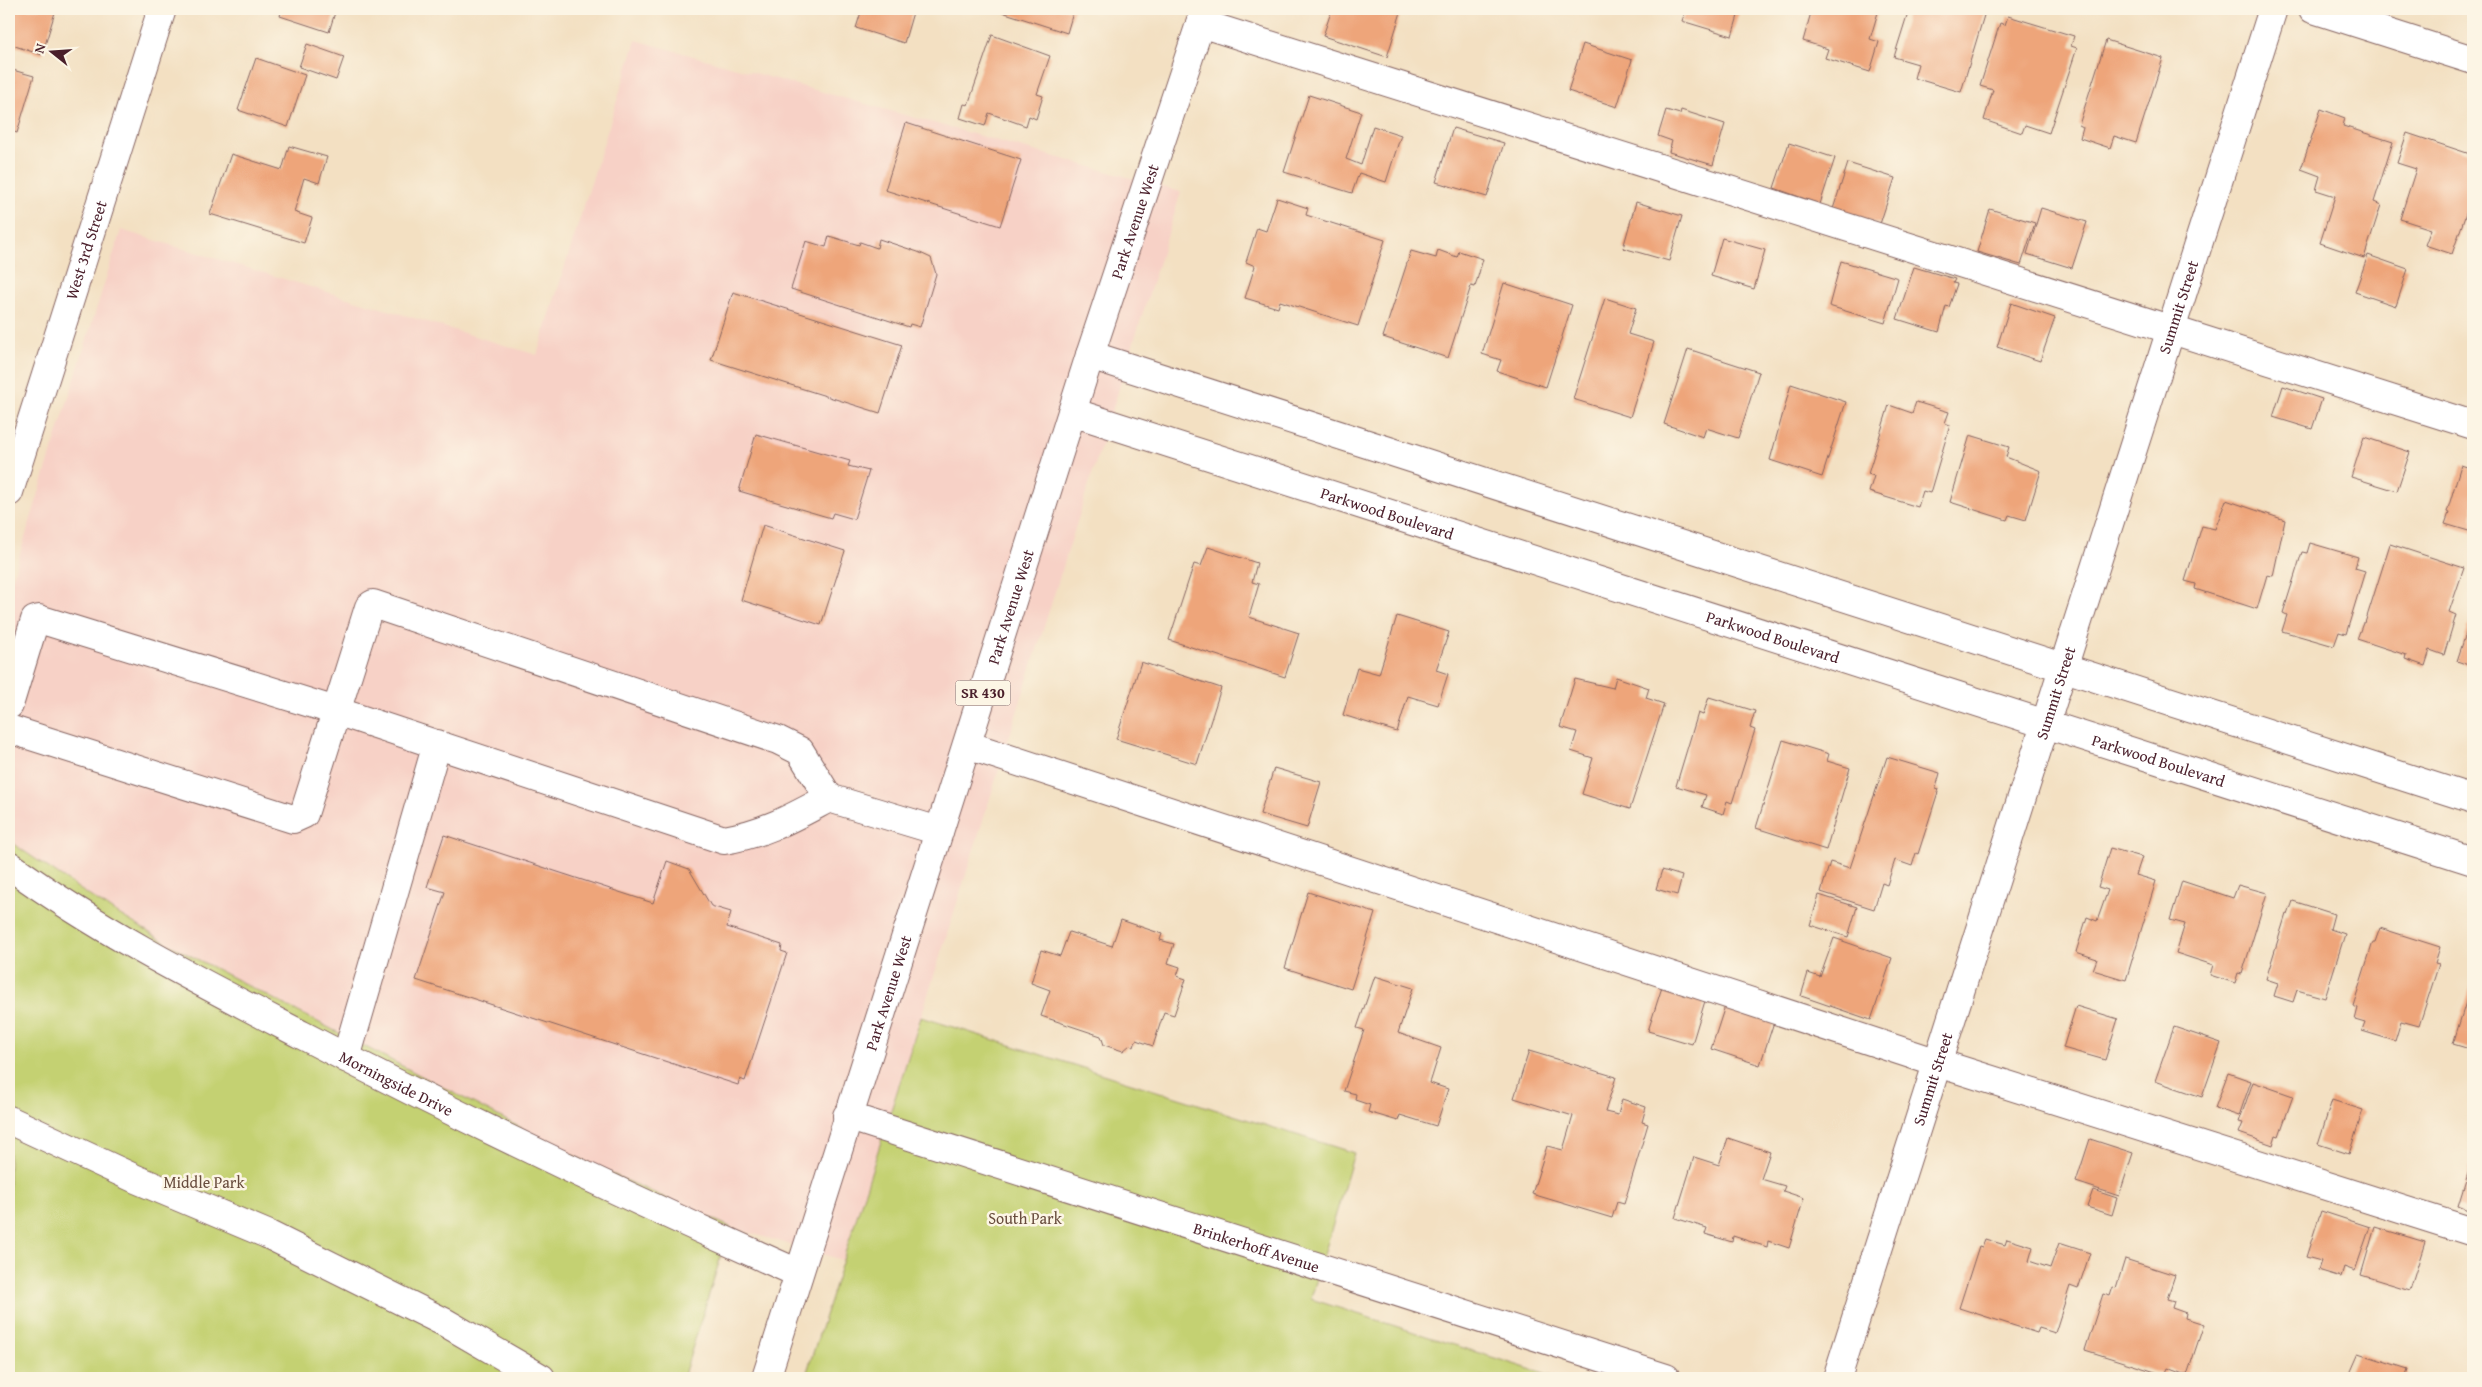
<svg xmlns="http://www.w3.org/2000/svg" width="2482" height="1387" viewBox="0 0 2482 1387" font-family="'Gentium Book Plus',serif">
	<style>
		.built { fill: #f7d1c6 }
		.green { fill: #c4d172; stroke: #87784e }
		.building { fill: #eea57a }
		.lines { fill: none; stroke-linecap: round; stroke-linejoin: round }
		.minor-casing { stroke: #856360; stroke-width: 30 }
		.major-casing { stroke: #856360; stroke-width: 30 }
		.minor { stroke: #fff; stroke-width: 28 }
		.major { stroke: #fff; stroke-width: 28 }
		.labels { text-anchor: middle; stroke-width: 5; stroke-linejoin: round; paint-order: stroke }
		.shield { fill: #fcf5e5; stroke: #7f5f63; stroke-width: 1 }
		.shield-label { font-size: 15px; font-weight: bold; fill: #4a1f2b }
		.street-label { font-size: 16px; fill: #4a1f2b; stroke: #fcf5e5 }
		.park-label { font-size: 16px; fill: #684c3d; stroke: #fcf5e5 }
	</style>
	<rect width="100%" height="100%" fill="#fcf5e5"/>
	<filter id="ink" filterUnits="userSpaceOnUse"><feTurbulence type="fractalNoise" baseFrequency=".02" numOctaves="2"/><feDisplacementMap in="SourceGraphic" scale="10" xChannelSelector="R" yChannelSelector="G"/><feConvolveMatrix kernelMatrix="1 2 1 2 8 2 1 2 1" color-interpolation-filters="sRGB"/></filter>
	<filter id="wash" filterUnits="userSpaceOnUse"><feTurbulence type="fractalNoise" baseFrequency=".0096" numOctaves="4" result="noise"/><feDisplacementMap in="SourceGraphic" scale="20" xChannelSelector="R" yChannelSelector="G"/><feGaussianBlur stdDeviation="1.12" result="paint"/><feColorMatrix in="noise" values="0 0 0 0 0 0 0 0 0 0 0 0 0 0 0 0 0 1.4 0 .05"/><feComposite in="paint" operator="in"/></filter>
	<g filter="url(#wash)">
		<rect width="100%" height="100%" fill="#f3e0c2"/>
		<path class="built" d="M636,40L1181,192L921,1017L842,1260L730,1227L592,1165L170,945L97,901L9,841V589L121,230L537,355Z"/>
		<path class="green" d="M9,841L97,901L170,945L592,1165L730,1227L683,1378H9Z
			M921,1017L1354,1153L1311,1299L1557,1378H805Z"/>
		<g id="blocks">
			<path class="building" d="M9,9H56L42,55L9,44Z
				M282,9H336L329,32L280,16Z
				M862,9H914L904,43L856,28Z
				M993,9H1074L1067,33Z
				M1332,9H1402L1387,57L1323,36Z
				M1686,9H1740L1732,36L1682,21Z
				M1812,9H1879L1870,39L1879,42L1870,72L1825,58L1828,49L1803,41Z
				M1909,9H1978L1985,12L1961,92L1914,78L1918,64L1894,57Z
				M2008,16L2074,36L2071,46L2077,48L2049,133L2025,125L2022,133L1984,120L1993,90L1980,86L2000,23L2005,25Z
				M992,35L1050,56L1037,94L1043,96L1036,119L1029,116L1026,126L989,113L985,126L960,118L964,104L968,105Z
				M2106,40L2163,58L2136,143L2114,136L2110,148L2080,138L2083,127L2079,125Z
				M307,44L344,57L336,80L299,67Z
				M1583,44L1632,60L1617,107L1568,91Z
				M256,58L305,75L288,127L238,110Z
				M9,69L34,76L17,133L9,130Z
				M1309,95L1361,112L1346,159L1361,165L1373,126L1401,135L1386,182L1359,173L1352,193L1284,172Z
				M2321,109L2345,118L2343,126L2393,142L2374,202L2381,205L2364,258L2320,243L2335,196L2316,190L2320,176L2301,169Z
				M1666,110L1680,114L1681,110L1725,124L1713,165L1669,152L1672,141L1658,136Z
				M906,123L1021,160L1000,226L885,190Z
				M1453,128L1504,143L1487,197L1436,182Z
				M2407,133L2473,155V203L2470,202L2452,254L2425,245L2431,229L2400,219L2416,169L2397,163Z
				M1789,143L1835,158L1820,204L1774,188Z
				M289,146L327,157L319,183L304,178L294,212L312,218L304,243L210,214L231,154L282,170Z
				M1848,163L1895,178L1880,224L1833,209Z
				M1277,198L1308,208L1306,215L1385,240L1358,326L1280,301L1278,308L1245,298L1255,266L1246,262L1257,228L1266,231Z
				M1636,202L1682,216L1669,261L1623,248Z
				M2041,208L2087,222L2072,268L2027,254Z
				M1990,209L2035,223L2021,265L1977,252Z
				M829,236L859,245L860,242L877,248L879,239L918,252L931,258L936,274L920,327L910,324L909,327L791,289L806,241L826,247Z
				M1722,238L1765,250L1754,289L1711,276Z
				M1438,250L1457,257L1459,251L1483,259L1475,287L1471,286L1448,358L1383,337L1411,251L1436,258Z
				M2368,255L2408,269L2396,306L2355,292Z
				M1841,261L1898,278L1885,323L1829,306Z
				M1914,267L1955,279L1953,283L1957,284L1949,307L1946,306L1939,332L1897,319Z
				M1504,283L1572,305L1546,387L1497,371L1501,360L1482,354Z
				M733,292L902,345L880,413L711,360Z
				M1605,298L1636,308L1628,334L1654,342L1630,417L1573,399Z
				M2011,303L2055,318L2040,361L1997,347Z
				M1688,349L1759,372L1738,438L1706,428L1703,437L1664,424Z
				M1791,384L1846,402L1822,477L1770,460Z
				M2283,386L2322,399L2312,429L2273,417Z
				M1916,402L1949,412L1945,423L1950,425L1930,493L1923,491L1918,507L1869,492L1874,476L1868,474L1889,405L1912,413Z
				M756,434L850,461L848,466L869,471L854,519L833,513L831,518L739,491Z
				M1970,435L2009,447L2006,457L2041,471L2026,520L2009,515L2007,520L1950,502Z
				M2364,437L2410,452L2397,491L2351,477Z
				M2461,465L2473,469L2472,532L2445,524L2449,513L2447,512Z
				M2226,500L2285,520L2273,576L2267,575L2257,609L2195,589L2196,584L2185,581L2202,526L2215,529Z
				M763,525L845,551L821,625L741,600Z
				M2310,543L2358,557L2355,568L2365,571L2346,634L2339,632L2334,646L2282,631L2287,615L2283,613L2302,552L2307,553Z
				M2390,544L2464,568L2449,612L2456,615L2444,655L2430,650L2425,666L2405,659L2406,655L2357,639L2363,623H2365Z
				M1208,547L1257,563L1252,582L1259,584L1249,617L1299,633L1285,677L1169,640L1194,564L1201,566Z
				M1397,616L1449,632L1436,670L1448,674L1438,705L1408,696L1397,732L1343,715L1357,668L1379,674Z
				M2471,618L2473,619V672L2470,671L2471,666L2457,661Z
				M1141,662L1221,688L1197,764L1116,739Z
				M1616,677L1649,688L1646,698L1664,704L1630,809L1582,794L1593,758L1571,751L1577,732L1560,727L1575,679L1613,688Z
				M1709,697L1755,711L1750,728L1755,730L1732,803L1727,801L1723,814L1702,807L1706,795L1676,786L1698,713L1703,715Z
				M1783,740L1829,754L1827,761L1850,768L1826,850L1756,828Z
				M1887,757L1940,773L1936,788L1939,789L1918,854L1916,853L1912,866L1895,860L1887,885L1882,883L1874,909L1821,892L1830,862L1850,868Z
				M1274,768L1321,782L1307,828L1260,814Z
				M444,835L653,903L667,861L689,869L711,906L731,912L727,927L782,945L781,951L787,953L745,1081L740,1079L738,1085L416,980L445,892L427,887Z
				M2110,848L2142,857L2136,875L2156,881L2126,980L2093,970L2097,959L2076,952L2087,917L2097,921L2108,890L2098,887Z
				M1662,870L1682,876L1677,895L1656,889Z
				M2182,881L2233,898L2238,885L2267,893L2242,974L2238,973L2235,983L2210,975L2213,965L2176,953L2185,924L2170,920Z
				M1308,892L1375,913L1351,989L1285,968Z
				M1819,895L1857,907L1848,937L1810,925Z
				M2293,901L2334,914L2330,929L2345,934L2325,998L2297,990L2293,1002L2274,996L2278,983L2266,979L2286,914L2288,915Z
				M1121,920L1162,934L1160,940L1174,944L1168,963L1180,967L1177,976L1186,979L1174,1015L1164,1012L1153,1046L1136,1040L1134,1047L1130,1045L1123,1051L1104,1045L1101,1036L1041,1016L1050,990L1031,983L1041,950L1060,956L1069,932L1112,946Z
				M2380,928L2440,947L2435,963L2439,964L2419,1026L2401,1021L2395,1041L2362,1031L2365,1023L2355,1020L2358,1008L2353,1006L2373,942H2375Z
				M1834,938L1892,958L1871,1020L1801,996L1808,973L1820,977Z
				M1375,976L1413,988L1398,1033L1441,1048L1430,1083L1448,1089L1436,1126L1400,1115L1398,1121L1368,1112L1370,1105L1355,1100L1356,1094L1344,1091L1364,1030L1357,1028Z
				M2473,979V1060L2470,1059L2473,1050L2453,1044Z
				M1662,987L1705,1001L1692,1044L1648,1031Z
				M1725,1006L1774,1022L1760,1065L1711,1049Z
				M2076,1006L2118,1019L2105,1060L2063,1048Z
				M2174,1027L2221,1043L2202,1097L2155,1081Z
				M1529,1051L1616,1077L1605,1112L1618,1115L1622,1099L1646,1107L1642,1122L1648,1124L1624,1204L1617,1202L1612,1218L1532,1194L1547,1146L1563,1150L1573,1116L1514,1098Z
				M2228,1073L2251,1081L2239,1116L2215,1108Z
				M2253,1082L2293,1096L2279,1136L2276,1135L2273,1145L2239,1133L2243,1123L2239,1122Z
				M2332,1100L2363,1110L2349,1154L2318,1144Z
				M1728,1138L1770,1152L1761,1179L1785,1186L1783,1191L1804,1198L1789,1248L1768,1241L1767,1247L1733,1236L1732,1242L1705,1234L1707,1228L1675,1218L1694,1157L1719,1165Z
				M2090,1139L2133,1153L2119,1196L2076,1182Z
				M2470,1167L2473,1168V1212L2458,1206Z
				M2093,1190L2117,1198L2112,1215L2087,1207Z
				M2321,1211L2370,1227L2355,1271L2344,1267L2341,1277L2318,1270L2321,1261L2306,1257Z
				M2375,1227L2425,1242L2410,1290L2361,1275Z
				M1985,1239L2005,1245L2007,1239L2033,1247L2029,1261L2050,1268L2059,1243L2090,1253L2078,1289L2070,1286L2055,1333L2039,1328L2037,1333L1959,1308L1979,1246L1982,1247Z
				M2125,1259L2175,1275L2167,1299L2174,1301L2172,1308L2186,1313L2185,1318L2204,1324L2187,1375L2168,1368L2165,1375L2085,1350L2103,1294L2110,1296L2113,1287L2116,1288Z
				M2358,1353L2408,1369L2405,1378H2347Z"/>
		</g>
	</g>
	<g filter="url(#ink)">
		<use href="#blocks" fill-opacity="0" stroke="#856360" stroke-width="1"/>
		<g class="lines">
			<g class="minor-casing">
				<g id="minor">
					<path d="M2313,9L2473,60"/>
					<path d="M1200,23L2473,425"/>
					<path d="M1090,355L2473,799"/>
					<path id="s1" d="M1072,412L2473,861"/>
					<path id="s2" d="M9,492L162,9"/>
					<path d="M9,705L35,620L39,619L336,711L724,840C766,833 791,818 829,798"/>
					<path d="M9,729L293,819L304,814L369,607L373,604L778,740L800,751L829,798L939,831"/>
					<path d="M967,745L1938,1063L2473,1232"/>
					<path id="s3" d="M9,865C101,932 202,983 302,1035C465,1120 631,1199 798,1273"/>
					<path d="M346,1058L437,744"/>
					<path id="s4" d="M847,1116L1666,1378"/>
					<path d="M9,1120L136,1179L267,1234L446,1323L541,1378"/>
					<path id="s5" d="M1837,1378L2273,9"/>
				</g>
			</g>
			<g class="major-casing">
				<g id="major">
					<path id="s6" d="M766,1378L1090,355L1205,9"/>
				</g>
			</g>
			<use href="#minor" class="minor"/>
			<use href="#major" class="major"/>
		</g>
	</g>
	<g class="labels">
		<rect class="shield" x="955.5" y="680.5" width="55" height="25" rx="4"/>
		<g class="shield-label">
			<text x="983" y="698">SR 430</text>
		</g>
		<g class="street-label">
			<text dy="6" stroke="none"><textPath href="#s6" startOffset="1214">Park Avenue West</textPath></text>
			<text dy="6" stroke="none"><textPath href="#s2" startOffset="254">West 3rd Street</textPath></text>
			<text dy="6" stroke="none"><textPath href="#s5" startOffset="1124">Summit Street</textPath></text>
			<text dy="6" stroke="none"><textPath href="#s1" startOffset="331">Parkwood Boulevard</textPath></text>
			<text dy="6" stroke="none"><textPath href="#s6" startOffset="809">Park Avenue West</textPath></text>
			<text dy="6" stroke="none"><textPath href="#s1" startOffset="736">Parkwood Boulevard</textPath></text>
			<text dy="6" stroke="none"><textPath href="#s5" startOffset="719">Summit Street</textPath></text>
			<text dy="6" stroke="none"><textPath href="#s1" startOffset="1141">Parkwood Boulevard</textPath></text>
			<text dy="6" stroke="none"><textPath href="#s6" startOffset="404">Park Avenue West</textPath></text>
			<text dy="6" stroke="none"><textPath href="#s5" startOffset="314">Summit Street</textPath></text>
			<text dy="6" stroke="none"><textPath href="#s3" startOffset="445">Morningside Drive</textPath></text>
			<text dy="6" stroke="none"><textPath href="#s4" startOffset="430">Brinkerhoff Avenue</textPath></text>
		</g>
		<g class="park-label">
			<text x="204" y="1188">Middle Park</text>
			<text x="1025" y="1224">South Park</text>
		</g>
	</g>
	<rect width="2482" height="1387" fill="none" stroke="#fcf5e5" stroke-width="30"/>
	<g transform="translate(52 52) rotate(287)" stroke="#fcf5e5" stroke-width="4" paint-order="stroke">
	<path d="M0-4L9 19L0 12L-9 19Z" fill="#4a1f2b"/>
	<text y="-8" font-size="14" font-weight="bold" text-anchor="middle" fill="#4a1f2b">N</text>
	</g>
</svg>
